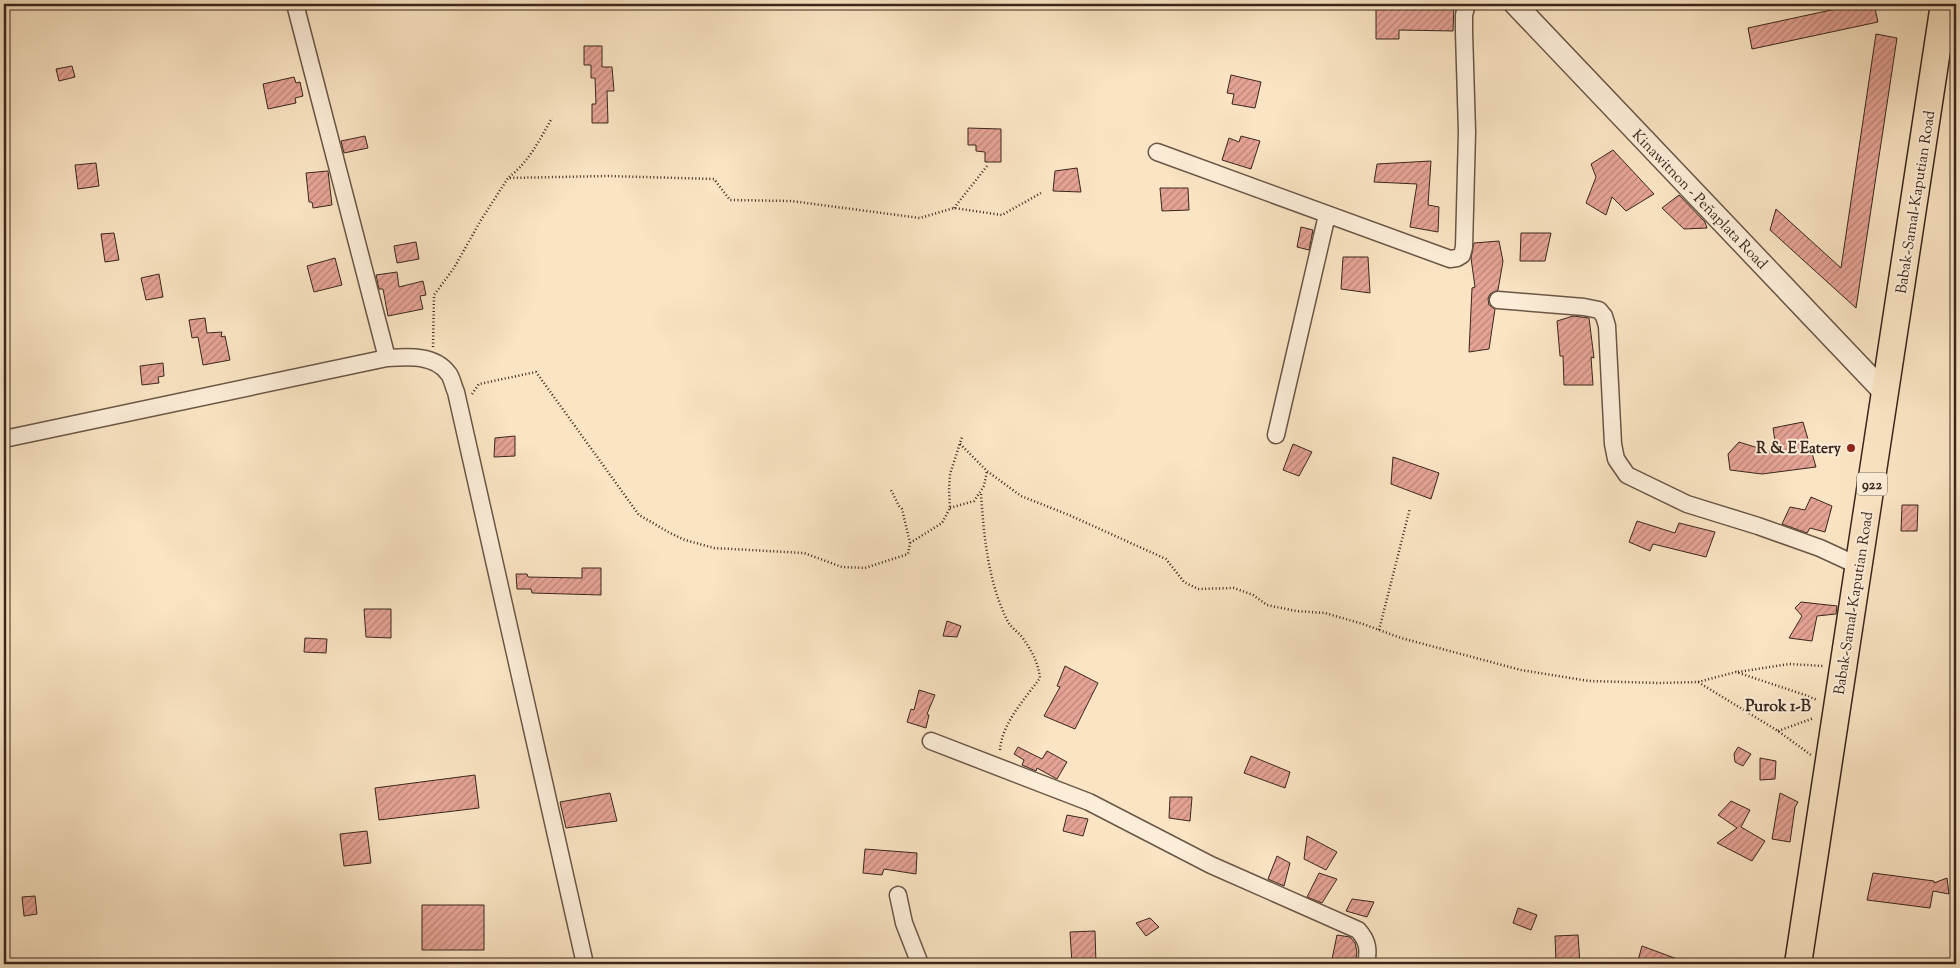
<svg xmlns="http://www.w3.org/2000/svg" width="1960" height="968" viewBox="0 0 1960 968" font-family="'Sorts Mill Goudy',serif">
	<style>
		.building { fill: url(#building-hatch); stroke: #3a261d }
		.lines { fill: none; stroke-linecap: round; stroke-linejoin: round }
		.minor-casing { stroke: #6a5646; stroke-width: 19 }
		.tertiary-casing { stroke: #6a5646; stroke-width: 24 }
		.primary-casing { stroke: #3a261d; stroke-width: 29 }
		.path { stroke: #3a261d; stroke-width: 2.5; stroke-dasharray: 1 2.5; stroke-linecap: butt }
		.minor { stroke: #fcedd8; stroke-width: 16 }
		.tertiary { stroke: #fcedd8; stroke-width: 21 }
		.primary { stroke: #fae4c3; stroke-width: 26 }
		.poi-dot { fill: #8f2418; stroke: #fcedd8; stroke-width: 2 }
		.labels { text-anchor: middle; stroke-width: 4; stroke-linejoin: round; paint-order: stroke }
		.shield { fill: #fcedd8; stroke: #746255; stroke-width: 1 }
		.shield-label { font-size: 14px; font-weight: bold; fill: #3a261d }
		.street-label { font-size: 15px; fill: #3a261d; stroke: #fcedd8 }
		.poi-label { font-size: 15px; font-weight: bold; fill: #3a261d; stroke: #fcedd8; text-anchor: end }
		.neighbourhood-label { font-size: 16px; font-weight: bold; fill: #3a261d; stroke: #fcedd8 }
	</style>
	<defs>
		<pattern id="building-hatch" width="6" height="6" patternUnits="userSpaceOnUse" patternTransform="scale(1.25)"><rect width="6" height="6" fill="#e5a395"/><path d="M-1 1l2-2M0 6l6-6M5 7l2-2" fill="none" stroke="#bb8579"/></pattern>
	</defs>
	<rect width="100%" height="100%" fill="#fae4c3"/>
	<filter id="stains"><feTurbulence type="fractalNoise" baseFrequency=".004" numOctaves="4"/><feColorMatrix values="0 0 0 0 .2 0 0 0 0 .09 0 0 0 0 .02 0 0 0 .5 -.17"/></filter>
	<radialGradient id="worn" r=".72"><stop offset=".6" stop-color="#630" stop-opacity="0"/><stop offset="1" stop-color="#630" stop-opacity=".3"/></radialGradient>
	<path class="building" d="M1376,4H1454L1453,31L1399,30V39H1376Z
		M1859,4H1874L1878,22L1752,49L1748,28Z
		M1876,34L1897,38L1856,308L1770,230L1776,209L1841,268Z
		M584,46H602V67H612L614,91H607L608,123H592V104H596L595,78H591V65H584Z
		M72,66L75,77L59,81L56,69Z
		M1231,75L1261,82L1255,108L1232,104L1234,94L1227,93Z
		M294,77L296,83L300,82L303,96L295,98L296,103L268,109L263,84Z
		M968,128L1001,129V162H985V152L976,151V145H968Z
		M365,136L368,148L344,153L341,141Z
		M1241,136L1260,141L1251,169L1222,160L1229,138L1239,142Z
		M1613,150L1654,194L1626,211L1612,197L1606,215L1586,203L1596,177L1591,164Z
		M1431,161L1428,205L1439,207L1438,232L1410,227L1417,184L1374,182L1377,164Z
		M96,163L99,186L78,189L75,165Z
		M1077,168L1081,192L1053,191L1055,171Z
		M328,171L332,205L313,208L312,202H309L306,173Z
		M1160,188H1188L1189,210L1162,211Z
		M1679,195L1705,222L1707,228L1684,229L1662,208Z
		M1301,227L1313,230L1309,250L1297,247Z
		M114,233L119,260L105,262L101,234Z
		M1521,233H1551L1545,261H1520Z
		M1499,241L1503,261L1498,290L1490,294L1488,299L1489,305L1495,309L1489,349L1469,352L1472,288L1475,287L1471,258L1474,243Z
		M416,242L419,259L397,263L394,246Z
		M1343,257H1368L1370,293L1341,289Z
		M335,258L342,285L314,292L307,266Z
		M397,272L399,287L423,281L426,295L420,296L423,309L388,316L383,289H379L376,275Z
		M159,274L163,297L146,300L141,278Z
		M1573,316L1589,318L1594,358L1591,357L1593,385H1564L1563,356H1560L1557,321Z
		M205,318L207,333L222,332L221,337L225,336L230,360L203,365L198,337L192,338L189,320Z
		M163,363L164,376L158,377L159,383L142,385L140,366Z
		M1803,422L1816,467L1762,474L1730,470L1728,454L1739,442L1777,454L1773,428Z
		M515,436V456L494,457L495,438Z
		M1293,444L1312,452L1299,476L1283,470Z
		M1393,457L1439,473L1431,499L1391,484Z
		M1811,497L1832,506L1825,532L1810,528L1807,533L1782,524L1790,507L1805,510Z
		M1902,505H1918L1917,531H1901Z
		M1637,521L1675,533L1679,523L1715,532L1706,557L1653,544L1650,551L1629,542Z
		M582,568H601V595L532,593L531,589H517L516,574H527L528,577L582,578Z
		M1801,602L1837,606L1836,614L1817,616L1812,641L1789,638L1802,616L1795,608Z
		M364,609H391V638L366,637Z
		M947,621L961,626L957,637L943,636Z
		M305,638L327,639L326,653L304,652Z
		M1065,666L1098,683L1075,729L1044,716L1060,687L1057,686Z
		M919,690L935,695L927,714L929,715L926,728L907,722L911,709L914,710Z
		M1018,747L1042,759L1047,751L1067,762L1057,779L1037,768L1036,771L1022,765L1024,760L1014,754Z
		M1738,747L1751,754L1743,766L1735,762L1734,754Z
		M1251,756L1290,772L1285,788L1244,773Z
		M1760,758L1776,761L1775,779L1760,780Z
		M475,775L479,808L379,820L375,788Z
		M610,793L617,821L566,828L560,802Z
		M1780,793L1798,802L1795,807L1790,842L1772,839Z
		M1170,797H1192L1190,821L1169,818Z
		M1731,801L1750,810L1741,827L1765,841L1752,861L1717,843L1737,828L1718,815Z
		M1067,815L1088,819L1083,836L1063,831Z
		M367,831L371,863L344,866L340,834Z
		M1307,836L1337,852L1326,870L1304,859Z
		M865,849L917,853L916,874L884,869L882,875L863,873Z
		M1277,856L1290,863L1284,886L1268,879Z
		M1319,873L1337,879L1322,903L1307,897Z
		M1873,873L1934,881V883L1947,878L1949,894L1933,891L1930,908L1867,900Z
		M35,896L37,914L24,916L22,897Z
		M1352,899L1374,902L1367,917L1346,911Z
		M422,905H484V950H422Z
		M1518,908L1537,915L1531,930L1513,923Z
		M1150,918L1159,927L1146,936L1136,923Z
		M1095,931L1096,964H1072L1070,932Z
		M1337,935L1350,937L1355,943L1357,952L1355,964H1331Z
		M1578,935L1580,964L1556,963L1555,936Z
		M1642,946L1688,963V964H1637Z"/>
	<g class="lines">
		<g class="minor-casing">
			<path id="minor" d="M295,4L387,358
				M1157,152L1450,259L1457,258L1462,255L1464,247L1467,132L1464,32V15L1467,4
				M1498,300L1584,307L1599,310L1604,316L1607,326L1613,444L1616,459L1627,475L1687,504L1758,526L1820,548L1859,566
				M1276,435L1327,215
				M4,439L387,358C407,357 434,354 448,373C452,377 453,386 456,392L585,964
				M931,741L1089,802L1211,865L1358,930C1368,941 1369,950 1366,964
				M898,895L904,923L920,964"/>
		</g>
		<g class="tertiary-casing">
			<path id="tertiary" d="M1515,4L1886,394"/>
		</g>
		<g class="primary-casing">
			<path id="primary" d="M1798,964L1944,4"/>
		</g>
		<path class="path" d="M509,177C529,162 540,139 552,118
			M954,208L987,166
			M433,347L434,295L454,268L481,220L508,178L608,176L714,179L730,200L791,201L920,218L954,208L1002,215L1041,193
			M472,394L479,384L536,372L639,515L670,533L685,540L714,548L804,553L842,567L865,568L908,554L910,543L902,509L899,506L890,488
			M960,444L987,471L1021,496L1069,515L1166,559L1184,582L1198,589L1234,588L1253,595L1267,605L1296,611L1325,613L1363,624L1401,638L1521,670L1589,681L1659,683L1698,682L1778,731L1811,755
			M981,494C984,537 988,581 1007,620C1010,627 1017,631 1022,637C1032,651 1038,662 1040,678C1025,699 1001,724 1000,751
			M950,508L974,501L984,486L987,471
			M910,543L942,523L950,508L949,490L950,474L962,437
			M1379,630L1410,508
			M1738,672L1789,664L1824,666
			M1698,682L1736,672L1805,695L1817,700
			M1778,731L1814,718"/>
		<use href="#minor" class="minor"/>
		<use href="#tertiary" class="tertiary"/>
		<use href="#primary" class="primary"/>
	</g>
	<circle class="poi-dot" cx="1851" cy="448" r="5"/>
	<g class="labels">
		<rect class="shield" x="1857" y="472.5" width="30" height="23" rx="4"/>
		<g class="shield-label">
			<text x="1872" y="489">922</text>
		</g>
		<g class="street-label">
			<text transform="translate(1700 199) rotate(46)" y="5">Kinawitnon - Peñaplata Road</text>
			<text transform="translate(1915 202) rotate(-81)" y="5">Babak-Samal-Kaputian Road</text>
			<text transform="translate(1853 603) rotate(-81)" y="5">Babak-Samal-Kaputian Road</text>
		</g>
		<g class="poi-label">
			<text x="1841" y="453">R &amp; E Eatery</text>
		</g>
		<g class="neighbourhood-label">
			<text x="1778" y="711">Purok 1-B</text>
		</g>
	</g>
	<rect width="1960" height="968" fill="none" stroke="#fae4c3" stroke-width="20"/>
	<rect x="5" y="5" width="1950" height="958" fill="none" stroke="#3a261d" stroke-width="2.5"/>
	<rect x="10" y="10" width="1940" height="948" fill="none" stroke="#3a261d"/>
	<rect width="100%" height="100%" filter="url(#stains)"/>
	<rect width="100%" height="100%" fill="url(#worn)"/>
</svg>
